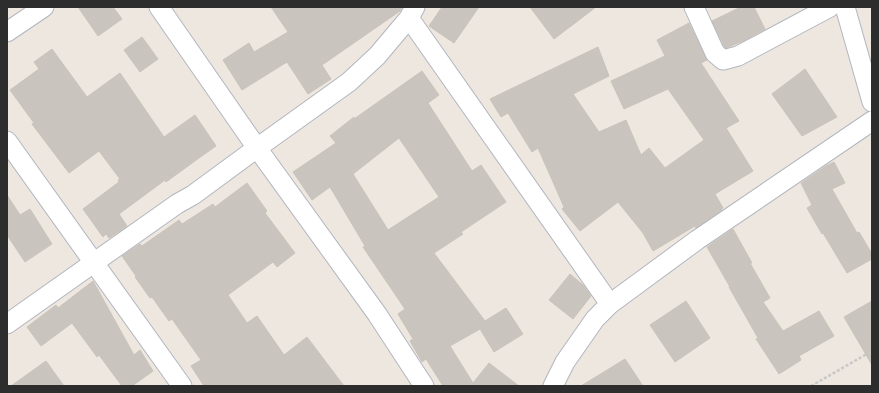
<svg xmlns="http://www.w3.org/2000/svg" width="879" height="393" viewBox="0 0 879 393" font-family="Ubuntu,sans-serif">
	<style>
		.building { fill: #c9c5be; stroke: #c9c3b9; fill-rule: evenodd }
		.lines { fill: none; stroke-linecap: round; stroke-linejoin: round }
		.street-casing { stroke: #b3b6bf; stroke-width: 21 }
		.path { stroke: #c8c8c8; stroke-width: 2.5; stroke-dasharray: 3 2; stroke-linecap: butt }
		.street { stroke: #fff; stroke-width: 19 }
	</style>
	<rect width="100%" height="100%" fill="#ede7e0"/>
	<path class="building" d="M78,7H113L122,19L98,36Z
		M271,7H402L400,11L322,65L331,79L308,94L287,62L242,90L223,60L249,43L254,52L288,32Z
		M442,7H479L454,43L429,26Z
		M530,7H596L554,39Z
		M741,7H754L765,29L743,41L726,48L724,46L712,21Z
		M689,23L707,60L701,63L739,121L726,128L753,171L715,194L723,208L721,209L722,210L696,228L695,226L653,251L643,233L618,202L580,231L562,209L564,207L538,148L532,152L508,113L501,117L490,99L598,47L609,76L573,94L599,132L626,120L641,155L649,148L665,168L704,140L668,89L624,109L611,81L665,56L657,40Z
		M142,37L158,59L140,72L124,50Z
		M52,49L87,97L120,73L164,137L195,115L216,146L199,158L166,182L165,180L119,214L127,226L109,238L106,234L103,237L83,209L119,182L118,180L120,179L99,151L69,173L32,124L34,123L10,90L39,69L34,62Z
		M805,69L837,117L802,136L772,94Z
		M422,71L439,95L428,103L472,171L481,165L506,202L461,232L463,234L434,253L485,321L506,308L523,334L494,352L480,329L450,346L473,383L489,363L519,386H443L426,359L422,362L410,341L413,339L398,314L405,309L363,247L365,246L330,187L312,200L293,172L336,143L330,136L354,117V119ZM399,138L439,197L388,230L353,174Z
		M834,162L845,183L832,189L857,233L859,232L872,254V259L847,273L823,233L822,234L807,208L812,205L801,183L826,166Z
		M247,183L267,211L265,213L295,253L277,267L273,262L228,295L247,323L257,316L284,355L307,337L344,386H204L191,366L201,360L172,319L169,321L152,297L150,298L135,277L136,276L122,256L140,244L142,246L179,220L182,224L213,204L215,207Z
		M7,195L20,215L30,209L52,244L25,262L7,235Z
		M733,229L752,263H750L770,298L763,302L783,331L819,311L834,336L799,356L801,360L779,374L756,339L758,338L729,287H730L707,247Z
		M570,274L583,285L591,296L573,319L549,300Z
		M93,281L134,355L140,350L153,371L132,386H122L99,355L97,357L72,323L41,346L27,327L56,305L58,308Z
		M686,301L710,338L675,362L650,325Z
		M872,301V365L844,317Z
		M625,359L643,386H581Z
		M46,361L64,386H11Z"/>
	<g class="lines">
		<g class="street-casing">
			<path id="street" d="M159,7L257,148L377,314L424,386
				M694,7L715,53L723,60L738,56L830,7
				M845,7L872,102
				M409,18L610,304
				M7,32L44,7
				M7,141L182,386
				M7,324L177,204L193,195L257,148L349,82L377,56L409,18L415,7
				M553,386L565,362L595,319L610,304L697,240L872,121"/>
		</g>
		<path class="path" d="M811,386L872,351"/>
		<use href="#street" class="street"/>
	</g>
	<rect width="879" height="393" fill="none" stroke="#2d2d2d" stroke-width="16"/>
</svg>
